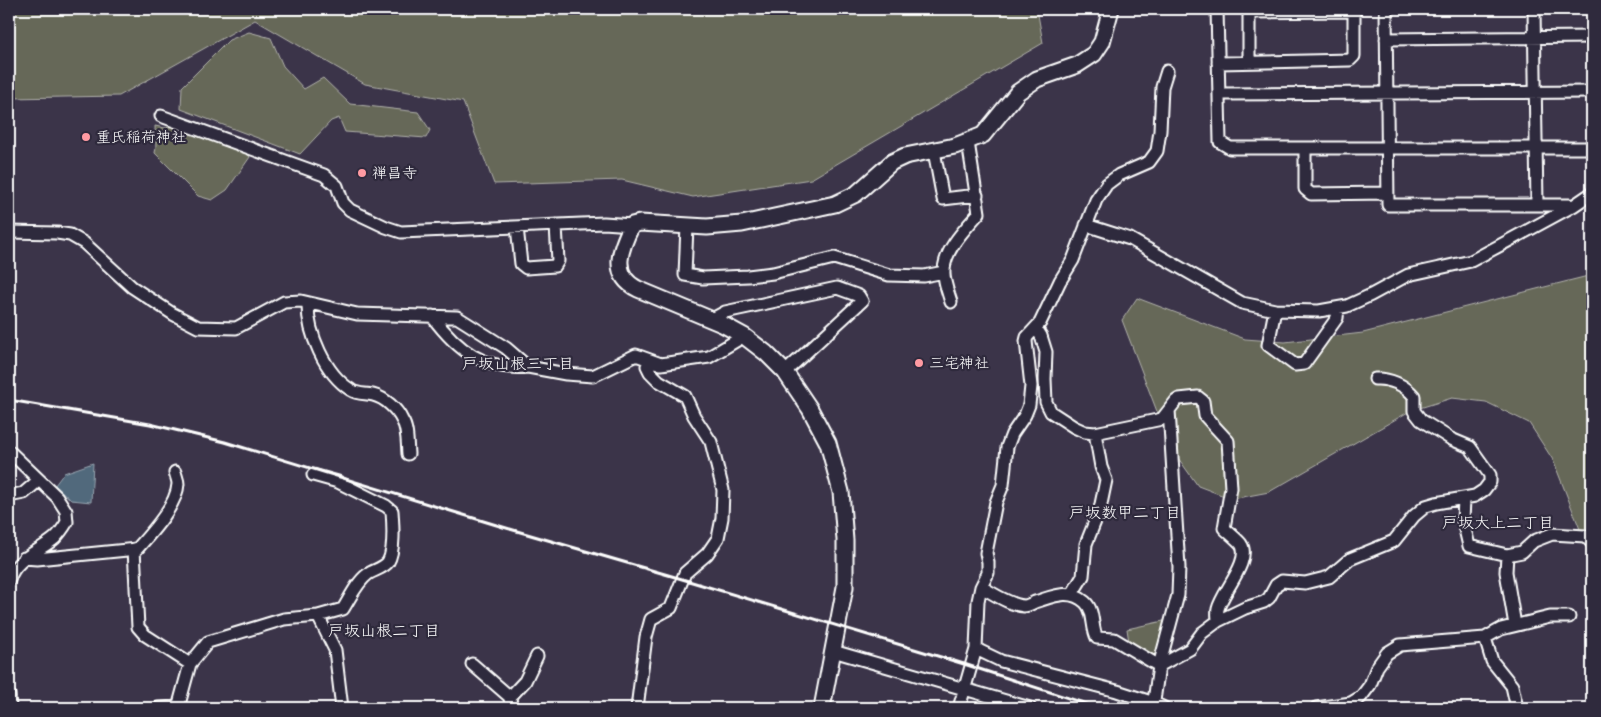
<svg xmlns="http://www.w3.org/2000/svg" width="1601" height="717" viewBox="0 0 1601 717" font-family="'Comic Neue','Klee One',sans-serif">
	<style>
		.green { fill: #666759; stroke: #b2b3ac }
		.water { fill: #51697c; stroke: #97a5b0 }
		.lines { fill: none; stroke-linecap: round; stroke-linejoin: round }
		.minor-casing { stroke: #fff; stroke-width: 15 }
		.tertiary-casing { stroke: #fff; stroke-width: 19 }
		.minor { stroke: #2f2a3d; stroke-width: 11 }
		.tertiary { stroke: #2f2a3d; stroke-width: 15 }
		.rail { stroke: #fff; stroke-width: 3 }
		.poi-dot { fill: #ff9aa2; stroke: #2f2a3d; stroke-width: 2 }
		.labels { text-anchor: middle; stroke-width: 4.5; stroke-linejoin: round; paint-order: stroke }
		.poi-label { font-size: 15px; fill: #fff; stroke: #2f2a3d; text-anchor: start }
		.neighbourhood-label { font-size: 16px; fill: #fff; stroke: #2f2a3d }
	</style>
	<rect width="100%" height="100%" fill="#3b3449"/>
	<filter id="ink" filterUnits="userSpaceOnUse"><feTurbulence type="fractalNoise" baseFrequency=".02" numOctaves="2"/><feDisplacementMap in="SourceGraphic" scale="10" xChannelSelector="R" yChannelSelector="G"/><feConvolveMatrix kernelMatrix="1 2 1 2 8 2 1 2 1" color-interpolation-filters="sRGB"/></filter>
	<g filter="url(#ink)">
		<path class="green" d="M9,9H1037L1043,43L811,179L693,197L622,180L494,184L463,102L365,84L255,20L119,96L11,98L9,101Z
			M249,32L271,38L283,66L304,89L323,78L350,104L418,112L430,130L426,138L345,132L339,118L331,121L300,154L181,109L182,87L229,40Z
			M177,125L243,150L250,157L227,190L212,200L198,196L155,153C157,144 155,136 155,126L165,128Z
			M1592,275V560L1553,460L1529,423L1486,402L1452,398L1410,411L1269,492L1232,499L1198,486L1171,448L1122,320L1137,298L1245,339L1285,342L1363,333Z
			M1168,620L1158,657L1153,658L1129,642L1127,629Z"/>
		<path class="water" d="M93,463L91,502L71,500L55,485L64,473Z"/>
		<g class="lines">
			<g class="minor-casing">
				<path id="minor" d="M1217,9L1220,142L1230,148H1592
					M1386,9L1388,205H1570
					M1534,9L1537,205
					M1249,12L1354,11
					M1386,39L1592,37
					M1249,62V9
					M1218,63L1350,60L1354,56V9
					M1219,94L1592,92
					M161,116L324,175L337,186L343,203L350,210L386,227L401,232L604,223L632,225
					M1305,148V189L1311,194L1388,193
					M934,151L943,199L977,195
					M1086,225L1130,239L1242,303L1275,310L1319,311L1347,306L1371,295L1408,275L1471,261L1573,206L1592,193
					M687,226L685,275L703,278L748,276L773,273L834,258L889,275L924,276L944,272
					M517,227L521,264L526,268L555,266L558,261L556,225
					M9,232L57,233L70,235L84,243L132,287L173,314L198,327L236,328L284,302L301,301L357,314L457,317L506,348L528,367L566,374L593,376L636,355L661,364L709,357L744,336
					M951,302C948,292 943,280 944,270C945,249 965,229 979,213L968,142
					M308,303C307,332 325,374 351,390C358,395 365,393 373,395C385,398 397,409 402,420C408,429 407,443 408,454
					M1275,310L1268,345L1295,365L1304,364L1337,318L1338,308
					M432,316C457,350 484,371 528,367
					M712,319L725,312L837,288L859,296L862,301L785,372
					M1036,328L1041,336L1046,352L1045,379L1046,402L1051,412L1074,427L1085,432L1095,433L1162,419L1176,401L1179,399L1198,397L1203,401L1205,416L1228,441L1231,488L1224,528C1229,533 1237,539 1241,544C1252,560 1222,592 1218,609C1217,613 1218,617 1218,621
					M9,451L57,497L66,511L67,522C64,527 60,533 55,538C39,552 15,558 9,580
					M9,496L24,493L39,480
					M1464,499L1463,521L1469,546L1507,555L1506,572L1515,625
					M134,549L138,627L145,635L190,664
					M1507,555L1522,552L1534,541L1552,534L1585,536L1592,543
					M24,558L37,559L137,549C151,533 177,505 178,484C178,480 176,476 175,472
					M981,587C993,593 1009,605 1024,606C1027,606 1031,604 1035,602C1052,597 1069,588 1085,602C1095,611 1091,627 1097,638L1114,639L1159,666
					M1072,594L1083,576L1086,544L1100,509L1106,480L1101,467L1095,433
					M318,616L335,650L342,708
					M1485,638L1492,661L1512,686L1517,708
					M976,649L1001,661L1117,691L1154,703L1164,708
					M833,651L1030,708
					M472,664L510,697L511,708
					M1159,666L1190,649L1202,633L1218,621L1245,608L1264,602L1269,598L1276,585L1282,581L1305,583L1329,577L1350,559L1394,541L1414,516L1426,506L1436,503L1475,496L1484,490L1490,482V475L1470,447L1451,439L1421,420L1414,411V396C1405,385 1389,378 1375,379
					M9,695L10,708
					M510,697L525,681L537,656
					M158,708L178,707
					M178,708L190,664L208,642L284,619L318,616L343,609C350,598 357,582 368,574C374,570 384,568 388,562C395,550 393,525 392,511L386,506L338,482L313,475
					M637,708L646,637L651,619L671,608L685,573L707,554L718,538L722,518L723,490L711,442L694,416L685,396L659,381L650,372L647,366L649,360
					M959,708L976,649L978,601L981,587L988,573V562L986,553L996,502L1003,485L1007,447L1012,434L1025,415L1029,405L1031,386L1026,341L1027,337L1040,323L1060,281L1073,260L1096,200L1107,184L1119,175L1149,162L1157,151L1160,131L1162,87L1167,71
					M1153,708L1159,666L1178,595L1179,567L1169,410
					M1316,708L1351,703L1361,697L1370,685L1377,667L1387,653L1400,645L1485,638L1501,629L1550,617H1569"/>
			</g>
			<g class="tertiary-casing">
				<path id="tertiary" d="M822,708L845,587V540L841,492L828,443L810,409L785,372L766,353L744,336L722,324L638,289C609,275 621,247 632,225L640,223L707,227L742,224L835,204L856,194L892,162L905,156L955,146L983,135L1018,92L1037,79L1077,65L1094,54L1102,42L1111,9"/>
			</g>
			<use href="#minor" class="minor"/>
			<use href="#tertiary" class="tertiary"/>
			<path class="rail" d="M9,400L150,424L225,442L503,527L682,579L964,664L1099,708"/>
		</g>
	</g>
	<g class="poi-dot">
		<circle cx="86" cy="137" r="5"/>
		<circle cx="362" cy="173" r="5"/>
		<circle cx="919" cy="363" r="5"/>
	</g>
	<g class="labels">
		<g class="poi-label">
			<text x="96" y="142">重氏稲荷神社</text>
			<text x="372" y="178">禅昌寺</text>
			<text x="929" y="368">三宅神社</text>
		</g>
		<g class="neighbourhood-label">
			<text x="518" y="369">戸坂山根三丁目</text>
			<text x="1125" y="518">戸坂数甲二丁目</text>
			<text x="1498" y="528">戸坂大上二丁目</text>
			<text x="384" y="636">戸坂山根二丁目</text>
		</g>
	</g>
	<rect width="1601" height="717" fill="none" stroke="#2f2a3d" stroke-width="30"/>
	<rect x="15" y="15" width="1571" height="687" fill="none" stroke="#fff" stroke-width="2" filter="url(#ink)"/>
</svg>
